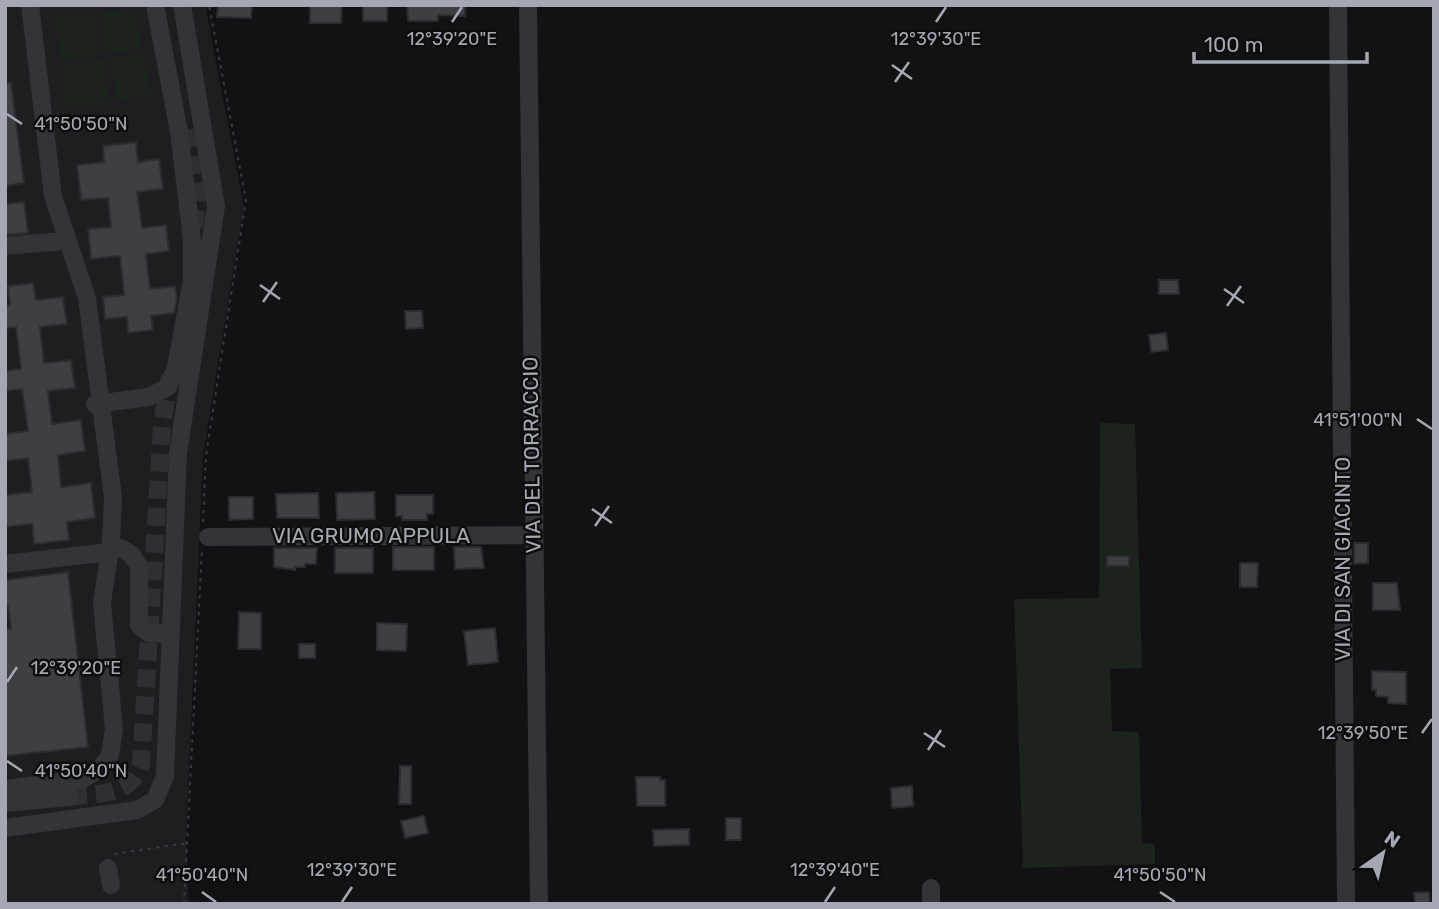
<svg xmlns="http://www.w3.org/2000/svg" width="1439" height="909" viewBox="0 0 1439 909" font-family="Rubik,sans-serif">
	<style>
		.built { fill: #1e1e20 }
		.green { fill: #1c231d }
		.building { fill: #3e3e43; stroke: #2c2b2f; stroke-width: 2 }
		.lines { fill: none; stroke-linecap: round; stroke-linejoin: round }
		.minor-tunnel { stroke: #2f2f33; stroke-width: 18; stroke-dasharray: 18 9; stroke-linecap: butt }
		.path { stroke: #393a3f; stroke-width: 2; stroke-dasharray: 3.5 5; stroke-linecap: butt }
		.minor { stroke: #333338; stroke-width: 18 }
		.ticks { fill: none; stroke: #a3a8b3; stroke-width: 2.5 }
		.labels { text-anchor: middle; stroke-width: 5; stroke-linejoin: round; paint-order: stroke }
		.street-label { font-size: 21px; fill: #a3a8b3; stroke: #0d0d0e }
		.ticks-label { font-size: 18px; text-anchor: middle; fill: #a3a8b3; stroke: #0d0d0e; stroke-width: 5; stroke-linejoin: round; paint-order: stroke }
	</style>
	<rect width="100%" height="100%" fill="#121113"/>
	<path class="built" d="M5,5H205L244,207L203,455L186,839L189,904H5Z"/>
	<path class="green" d="M134,9L142,49L107,54L102,13Z
		M94,13L99,56L61,60L56,18Z
		M143,55L152,96L117,100L112,58Z
		M103,59L109,101L66,106L61,65Z
		M1100,423L1135,424L1142,668L1110,669L1112,731L1139,732L1142,843L1155,844V864L1023,868L1014,599L1099,598Z"/>
	<path class="building" d="M218,5H252L251,18L217,17Z
		M310,5H342L341,23H310Z
		M363,5H387V21H363Z
		M407,5H465V16L438,15V21H408Z
		M5,83H11L24,183L5,186Z
		M136,142L138,162L159,159L163,189L137,192L142,228L166,225L169,251L146,254L150,289L175,286L177,299L174,313L151,316L153,330L128,333L127,317L105,319L103,297L124,295L120,256L91,259L88,229L111,227L108,198L81,200L77,165L104,162L103,146Z
		M24,202L28,233L5,235V204Z
		M1159,280H1178L1179,294H1159Z
		M33,283L36,300L63,297L67,324L40,327L44,363L71,360L75,388L48,391L52,424L81,420L85,451L58,455L61,487L91,483L95,518L67,522L69,540L34,544L32,524L5,527V495L32,492L28,458L5,461V434L28,431L22,389L5,391V371L21,369L16,327L5,328V305H10L8,286Z
		M405,311H422L423,328L406,329Z
		M1166,333L1168,350L1151,352L1149,335Z
		M374,492L375,519L337,520L336,493Z
		M318,493L319,518H277L276,494Z
		M396,495H433V514H427V520H402V516H396Z
		M229,497H253V519L229,520Z
		M1354,543H1368V563L1354,564Z
		M393,547H434V570H393Z
		M454,547H481L484,568L455,569Z
		M274,548H317L316,564H305V567H295V570L274,567Z
		M335,548H373V573H335Z
		M1107,556H1129V566H1107Z
		M1240,563H1258L1257,587H1240Z
		M68,572L88,747L5,756V629H11L8,606H5V580Z
		M1373,583H1397L1400,610H1373Z
		M239,612L261,613V649H238Z
		M377,623L407,624L406,651L377,650Z
		M495,628L498,662L468,665L464,631Z
		M299,644H315V658H299Z
		M1372,671L1406,672V704L1388,703V697L1376,696V690H1372Z
		M400,766H411V804H399Z
		M636,777H660V780H665V806H637Z
		M912,786L913,806L892,808L891,788Z
		M424,816L428,833L405,838L401,821Z
		M726,818H741V840H726Z
		M689,829V845L654,846L653,830Z
		M1429,892L1430,904H1415L1414,893Z"/>
	<g class="lines">
		<path class="minor-tunnel" d="M186,130L197,193L194,231
			M69,797C98,793 131,797 141,764L162,425L170,376"/>
		<path class="path" d="M203,522L206,455L246,200L209,5
			M114,854L188,843
			M184,904L202,549"/>
		<path class="minor" d="M528,5L539,904
			M1338,5L1346,904
			M5,246L63,241
			M95,404L149,397L168,387L176,367L192,279V240L179,132L155,5
			M208,537L533,535
			M5,564L101,553L120,548L131,554L139,566V625L149,633L170,634
			M5,789L83,779L100,769L110,755L114,729L102,603L111,541L113,497L87,298L53,196L30,5
			M5,803L69,797
			M5,828L137,810L155,800L165,776L178,453L216,206L182,5
			M108,868L111,885
			M931,888V904"/>
	</g>
	<path class="ticks" d="M452,22L462,7M936,22L946,7M892,65L912,79M895,82L909,62M7,114L22,124M260,285L280,299M1224,289L1244,303M263,302L277,282M1227,306L1241,286M1417,419L1432,429M592,509L612,523M595,526L609,506M7,682L17,667M924,733L945,747M1422,733L1432,719M928,750L941,730M7,761L22,771M202,892L216,902M1160,892L1175,902M342,902L352,887M825,902L835,887"/>
	<g class="labels">
		<g class="street-label">
			<text transform="translate(532 455) rotate(-91)" y="7">VIA DEL TORRACCIO</text>
			<text x="371" y="543">VIA GRUMO APPULA</text>
			<text transform="translate(1343 559) rotate(-90)" y="7">VIA DI SAN GIACINTO</text>
		</g>
	</g>
	<g class="ticks-label">
		<text x="452" y="45">12°39'20"E</text>
		<text x="936" y="45">12°39'30"E</text>
		<text x="81" y="130">41°50'50"N</text>
		<text x="1358" y="426">41°51'00"N</text>
		<text x="76" y="674">12°39'20"E</text>
		<text x="1363" y="739">12°39'50"E</text>
		<text x="81" y="777">41°50'40"N</text>
		<text x="352" y="876">12°39'30"E</text>
		<text x="835" y="876">12°39'40"E</text>
		<text x="202" y="881">41°50'40"N</text>
		<text x="1160" y="881">41°50'50"N</text>
	</g>
	<rect width="1439" height="909" fill="none" stroke="#a3a8b3" stroke-width="14"/>
	<g transform="translate(1383 853) rotate(34)" stroke="#0d0d0e" stroke-width="5" paint-order="stroke">
	<path d="M0-5L12 26L0 18L-12 26Z" fill="#a3a8b3"/>
	<text y="-10" font-size="19" font-weight="bold" text-anchor="middle" fill="#a3a8b3">N</text>
	</g>
	<path d="M1194 52v10h173v-10" fill="none" stroke="#a3a8b3" stroke-width="3.5"/>
	<text x="1204" y="52" font-size="21" fill="#a3a8b3" stroke="#0d0d0e" stroke-width="5" paint-order="stroke">100 m</text>
</svg>
